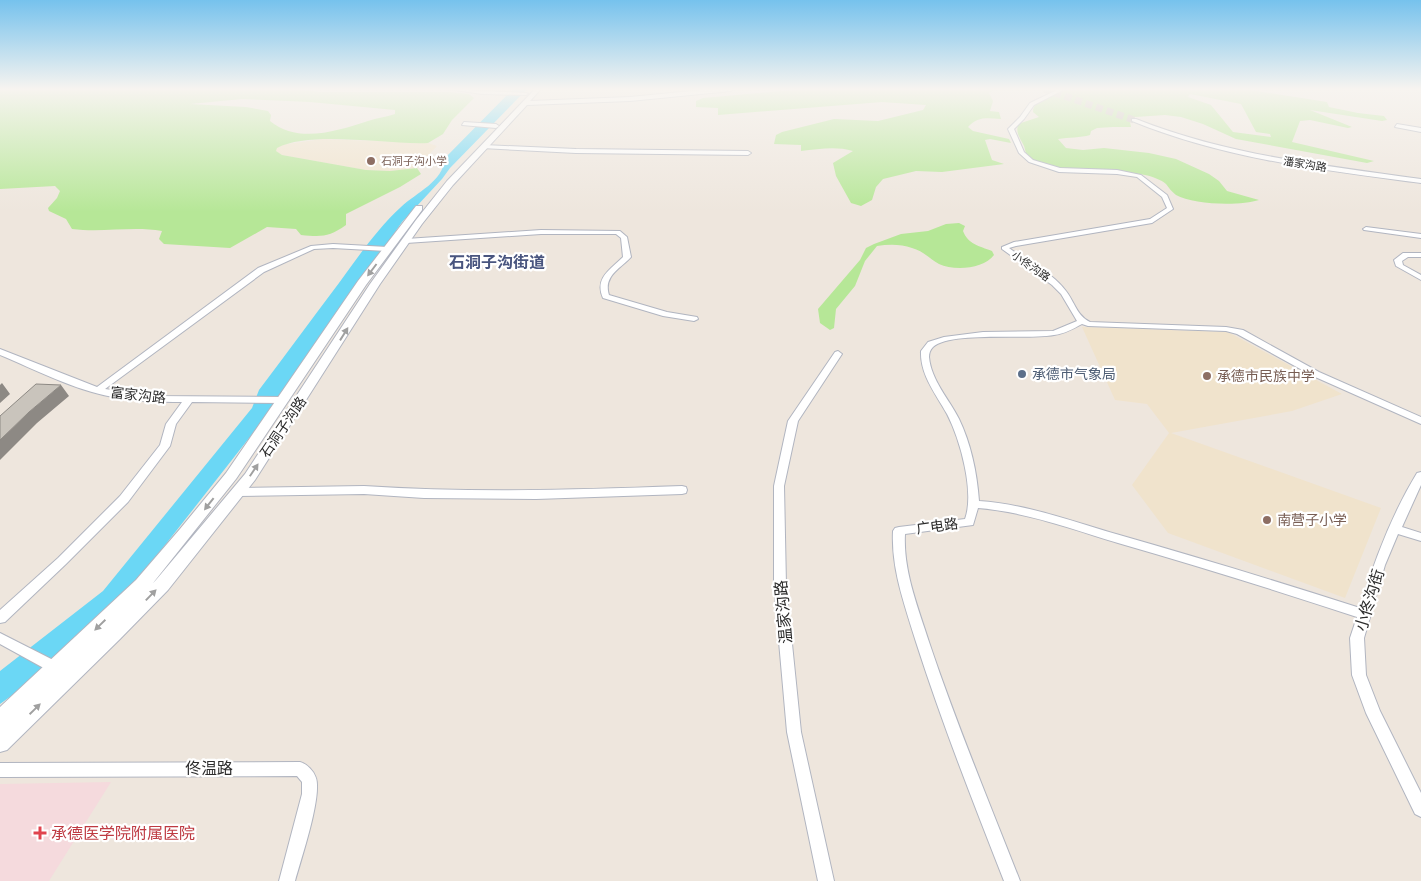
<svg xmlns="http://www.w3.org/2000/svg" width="1421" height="881" viewBox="0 0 1421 881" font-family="Rubik,'Noto Sans SC',sans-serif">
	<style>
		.education { fill: #f0e3cc }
		.medical { fill: #f5dadd }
		.green { fill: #b6e797; fill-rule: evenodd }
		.water { fill: #6bd7f5 }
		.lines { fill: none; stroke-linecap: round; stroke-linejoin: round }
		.secondary-tunnel { stroke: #c7c1ba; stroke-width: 7; stroke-dasharray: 7 4; stroke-linecap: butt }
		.street-casing { stroke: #b1b5c0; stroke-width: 2 }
		.secondary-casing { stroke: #b1b5c0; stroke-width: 2 }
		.street { fill: #fff; fill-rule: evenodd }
		.secondary { fill: #fff; fill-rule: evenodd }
		.shaded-wall { fill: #8d8984 }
		.building { fill: #c9c4bc; stroke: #8d8984 }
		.oneway { fill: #a0a0a0 }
		.education-dot { fill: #8d6e63; stroke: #fff; stroke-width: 2 }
		.service-dot { fill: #5c6f8a; stroke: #fff; stroke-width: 2 }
		.health-dot { fill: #e0444e; stroke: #fff; stroke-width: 2 }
		.labels { text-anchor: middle; stroke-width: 4.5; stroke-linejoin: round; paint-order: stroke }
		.far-education-label { font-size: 11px; fill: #785e54; stroke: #fff; text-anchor: start }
		.far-street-label { font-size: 11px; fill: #2c2c2c; stroke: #fff }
		.service-label { font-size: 14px; fill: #4e5e75; stroke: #fff; text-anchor: start }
		.education-label { font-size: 14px; fill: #785e54; stroke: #fff; text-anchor: start }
		.street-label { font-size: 14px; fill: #2c2c2c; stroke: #fff }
		.far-district-label { font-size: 16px; font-weight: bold; fill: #49557f; stroke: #fff }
		.near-street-label { font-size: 16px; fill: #2c2c2c; stroke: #fff }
		.near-health-label { font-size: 16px; fill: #be3a42; stroke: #fff; text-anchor: start }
	</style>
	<rect width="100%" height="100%" fill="#eee6dd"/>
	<path class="education" d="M322,139L428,143L437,146L417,168L390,171L366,170L282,155L275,151L276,148L281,145Z
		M1082,327L1228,332L1342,394L1292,411L1171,433L1381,508L1345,598L1168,533L1132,485L1169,433L1147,404L1115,400Z"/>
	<path class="medical" d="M111,782L49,881H0V784Z"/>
	<path class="green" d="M0,89H294L320,92H449L469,94L474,98L452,120L443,134L428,143C388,145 311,130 277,148L276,151L282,155L366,170L390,171L417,168L421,174L400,187L346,214V225C329,237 322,237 301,235L296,229L267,227L230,248L164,244L159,239L162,231C132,226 102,233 72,229L66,219L49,211L48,208L57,198L60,191L55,186L0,189ZM242,99L310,102L395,110V114C386,117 377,118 368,121C337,131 298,144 270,121L271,115L268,111L246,107L190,104Z
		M805,89H1244L1327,102L1329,107L1358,113L1384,116L1387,120L1382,121L1310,110L1352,127L1348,128L1310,120L1300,121L1292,142L1374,161L1367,163L1236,139L1203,124L1181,117L1165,115L1135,117L1130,122L1131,127H1113L1097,128L1091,131L1090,135C1080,138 1069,137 1058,139L1066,148L1083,150L1104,148L1149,153L1176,159L1209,174L1219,181L1227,191L1259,200C1241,206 1193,205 1176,195C1172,192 1169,188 1166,184C1162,180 1151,176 1145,175C1119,169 1041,176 1027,155C1025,152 1025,147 1023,144C1019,136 1016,133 1018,124L1039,117L1033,112C1033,99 1050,100 1057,91L1053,89L994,90L989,93L993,101L990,111L999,112L1001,119C988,118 977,116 968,127L973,131L1009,139L1011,143L990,139L985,140L992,160L1004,164L942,172L916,171L883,179L876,187L872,200L861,206L851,203L836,176L833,163L853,151C836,146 819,149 801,151V145L774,144L776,135L782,132L834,119L878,121L923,110L926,105L882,102L718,115V108L696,107V101L703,98ZM1190,94L1241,104L1256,132L1270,134L1271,137L1233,132L1211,105L1188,97Z
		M959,223L965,226L963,231C968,244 979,246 992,251L994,255C984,269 954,271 939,264C930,259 923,251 912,248C901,244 889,244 877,246L865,261L855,286L836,309L834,328L830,330L820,323L818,309L860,260L866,248L874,244L901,234L928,231L946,224Z"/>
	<path class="water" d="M513,89H527L450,168L442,179L402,222L272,409L136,582L29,683L0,704V671L103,591L252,408L259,390C286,354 312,319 339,283C358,257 377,229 401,207C417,192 443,182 445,158Z"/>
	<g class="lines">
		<path class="secondary-tunnel" d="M1044,89L1134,120"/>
		<g class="street-casing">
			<path id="street" d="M448,89L526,93L528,94L526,95L482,94Z
				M1059,89H1065L1034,105L1024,119L1014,129L1024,152L1033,160L1060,168L1117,170L1141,175L1167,195L1173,209L1152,223L1016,246L1009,248C1028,262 1052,272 1066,291C1074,301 1077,316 1090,322L1226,327L1243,330L1319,372L1421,417V424L1313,376L1237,334L1226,331L1088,326L1082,324C1073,329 1064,334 1054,335C1028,340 950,331 933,347C930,350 929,353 929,357C931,380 949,399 959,419C971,444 977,473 979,501C1026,504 1071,521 1116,534C1197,557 1279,582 1360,608C1374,561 1392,514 1417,473L1421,472V485L1402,527L1421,533V541L1398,534L1385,565L1364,638L1366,675L1380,711L1421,793V817L1415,814L1366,713L1352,675L1350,638L1357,617C1278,591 1198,566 1118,543C1072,529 1026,512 978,508L973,525L905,534C903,571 918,607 929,642C956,723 989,802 1020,881H1004C973,802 942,723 916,642C905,606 891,569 893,531L895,528L899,527L965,519C975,492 960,439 947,414C936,394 920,375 921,351L928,342L944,337L983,332L1053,331L1077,321L1061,294L1052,285L1002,249V247L1014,242L1150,219L1167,208L1162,197L1137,177L1117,174L1059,172L1029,162L1019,153L1008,129L1020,117L1030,103Z
				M464,122L496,124L499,126L496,128L462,125Z
				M1397,124L1421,128V132L1395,127Z
				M484,145L576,149L748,151L751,153L748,155L576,153L482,148L481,147Z
				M1366,227L1421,234V238L1364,230L1363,229Z
				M541,230L620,231L627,237L631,257C620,269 603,276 609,295L667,312L697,317L698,319L694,321L663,316L603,298C594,278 611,269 623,257L621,238L616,234H541L406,243L403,241L406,239Z
				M333,244L387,247L391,249L387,251L333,248L314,249L264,272L105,389L155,396L284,397L289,400L284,403L192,402L176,424L170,446L128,502L66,564L5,622L0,623V610L58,558L120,496L160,445L166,424L182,402C159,402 135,401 113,397C74,390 36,370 0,355V349L97,387L258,268L311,246Z
				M1403,253H1421V257H1408L1402,261L1403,265L1421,275V280L1396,266L1394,260Z
				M838,351L842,354L798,421L784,486L786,585L801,732L834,881H818L787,732L774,585V486L788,421L835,352Z
				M364,486C470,493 576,490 682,486L686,487L687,490L686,493L682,494L536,499L424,498L364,494L238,496L234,495L233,492L234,489L238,488Z
				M0,633L61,664L63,668L61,672L56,674L51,672L0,644Z
				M300,762C307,764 314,771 316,778C322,797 301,859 295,881H279L302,794V782L297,776L0,777V763Z"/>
		</g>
		<g class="secondary-casing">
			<path id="secondary" d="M535,89H541L530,101L630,97L712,89H734L731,91L630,101L527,105L453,185L422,224L380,284L255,480L168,590L120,639L7,750L0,752V707L136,580L180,529L226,473L358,281L416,206H422V210L366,285L236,479L153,583L156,580L245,474L370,284L416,220L447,181Z
				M1132,119H1136C1229,156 1323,165 1421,179V183C1322,170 1225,159 1132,121Z"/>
		</g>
		<use href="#street" class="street"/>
		<use href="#secondary" class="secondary"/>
	</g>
	<path class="shaded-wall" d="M2,383L10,394L0,403V385Z
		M61,385L69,396L37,423L0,460V440L29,412Z"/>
	<path class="building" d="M36,384L61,385L29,412L0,440V416Z"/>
	<defs><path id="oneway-solid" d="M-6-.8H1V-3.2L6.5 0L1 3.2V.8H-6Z" transform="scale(1.25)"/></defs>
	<g class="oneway">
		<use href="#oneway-solid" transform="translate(372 270) rotate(127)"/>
		<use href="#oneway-solid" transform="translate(344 334) rotate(-58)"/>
		<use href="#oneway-solid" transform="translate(254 470) rotate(-56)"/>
		<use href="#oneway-solid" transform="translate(209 504) rotate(128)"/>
		<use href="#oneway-solid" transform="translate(151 595) rotate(-46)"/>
		<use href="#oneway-solid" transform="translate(100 625) rotate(136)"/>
		<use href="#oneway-solid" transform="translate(35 709) rotate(-44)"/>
	</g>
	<linearGradient id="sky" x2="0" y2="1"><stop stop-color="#76c2ed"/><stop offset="0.42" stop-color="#f7f4f0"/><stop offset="1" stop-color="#f7f4f0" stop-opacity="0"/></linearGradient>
	<rect width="1421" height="212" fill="url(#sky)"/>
	<g class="education-dot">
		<circle cx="371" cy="161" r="5"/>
		<circle cx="1207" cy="376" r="5"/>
		<circle cx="1267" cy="520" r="5"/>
	</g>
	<circle class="service-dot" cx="1022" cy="374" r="5"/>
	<path class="health-dot" d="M37.5 825.5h5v5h5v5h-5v5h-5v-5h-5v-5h5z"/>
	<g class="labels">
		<g class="far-education-label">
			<text x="381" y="165">石洞子沟小学</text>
		</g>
		<g class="far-street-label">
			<text transform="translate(1305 164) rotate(9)" y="4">潘家沟路</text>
			<text transform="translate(1031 266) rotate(35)" y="4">小佟沟路</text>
		</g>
		<g class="service-label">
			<text x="1032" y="379">承德市气象局</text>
		</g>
		<g class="education-label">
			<text x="1217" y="381">承德市民族中学</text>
			<text x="1277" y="525">南营子小学</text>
		</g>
		<g class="street-label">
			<text transform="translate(138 395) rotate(6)" y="5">富家沟路</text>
			<text transform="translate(283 427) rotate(-56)" y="5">石洞子沟路</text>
			<text transform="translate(937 526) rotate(-8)" y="5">广电路</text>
		</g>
		<g class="far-district-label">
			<text x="497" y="268">石洞子沟街道</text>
		</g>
		<g class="near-street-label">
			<text transform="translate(1369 600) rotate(-73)" y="6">小佟沟街</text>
			<text transform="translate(783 612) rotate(-95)" y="6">温家沟路</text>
			<text x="209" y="774">佟温路</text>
		</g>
		<g class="near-health-label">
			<text x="51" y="839">承德医学院附属医院</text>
		</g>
	</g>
</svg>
